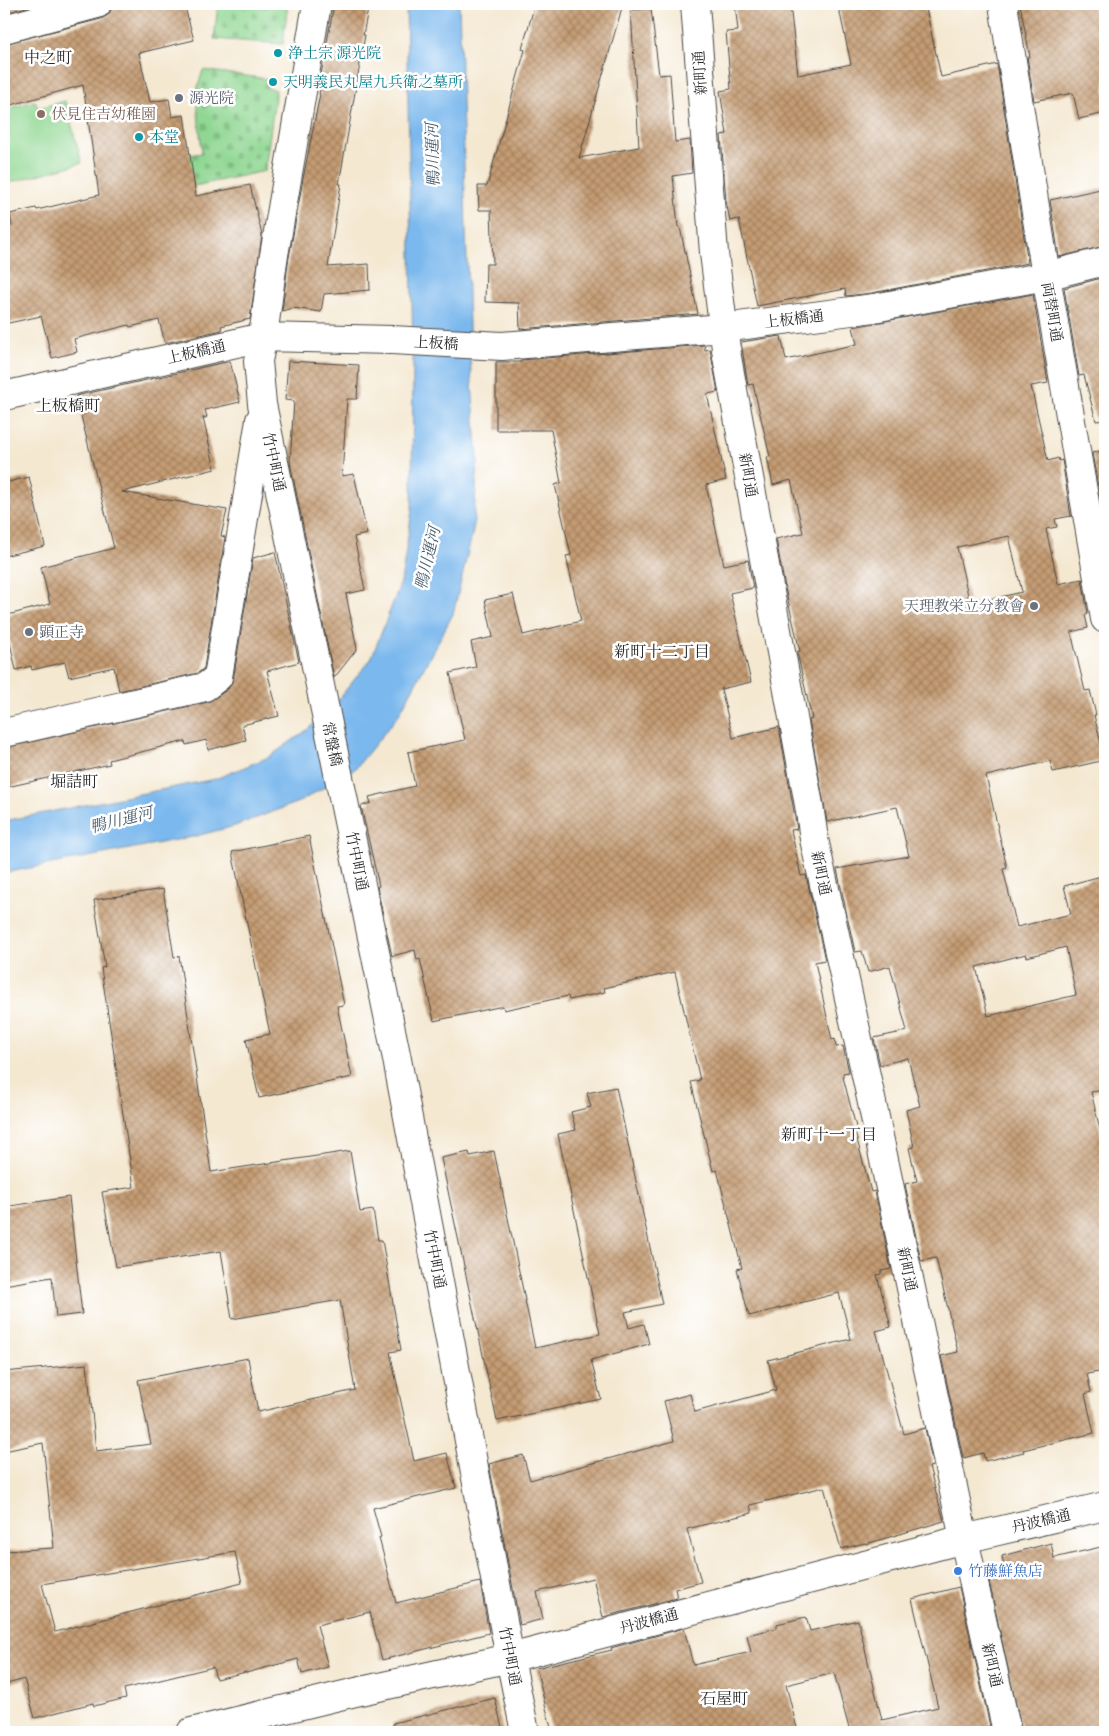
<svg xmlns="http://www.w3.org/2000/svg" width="1109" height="1736" viewBox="0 0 1109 1736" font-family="'IM FELL DW Pica','Noto Serif JP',serif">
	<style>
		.cemetery { fill: url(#cemetery-stones); stroke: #5d815e }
		.pitch { fill: #8fd792; stroke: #5d815e }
		.water { fill: #7ab8ed; stroke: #52728c }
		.building { fill: url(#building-cross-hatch); fill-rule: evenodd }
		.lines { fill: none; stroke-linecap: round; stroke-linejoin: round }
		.minor-casing { stroke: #494744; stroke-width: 30 }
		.minor { stroke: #fff; stroke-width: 28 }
		.culture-dot { fill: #0f9aa8; stroke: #fff; stroke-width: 2 }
		.worship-dot { fill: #6b7280; stroke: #fff; stroke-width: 2 }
		.education-dot { fill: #8d6e63; stroke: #fff; stroke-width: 2 }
		.shop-dot { fill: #3f7fe0; stroke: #fff; stroke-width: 2 }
		.labels { text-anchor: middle; stroke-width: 5; stroke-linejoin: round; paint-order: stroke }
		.culture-label { font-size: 15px; fill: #0d838f; stroke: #fff; text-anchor: start }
		.street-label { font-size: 15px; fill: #2b2b2b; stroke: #fff }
		.worship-label { font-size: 15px; fill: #5b616d; stroke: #fff; text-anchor: start }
		.education-label { font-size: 15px; fill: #785e54; stroke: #fff; text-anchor: start }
		.shop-label { font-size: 15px; fill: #366cbe; stroke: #fff; text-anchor: start }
		.neighbourhood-label { font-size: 16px; fill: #2b2b2b; stroke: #fff }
		.water-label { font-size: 16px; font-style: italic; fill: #475c6f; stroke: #fff }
	</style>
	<defs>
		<pattern id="cemetery-stones" width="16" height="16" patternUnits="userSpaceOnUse" patternTransform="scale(1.25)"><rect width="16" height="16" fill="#8fd792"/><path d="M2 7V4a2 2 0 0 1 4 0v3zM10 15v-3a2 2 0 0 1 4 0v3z" fill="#7cb97e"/></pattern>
		<pattern id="building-cross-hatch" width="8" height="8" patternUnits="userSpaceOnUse" patternTransform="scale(1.25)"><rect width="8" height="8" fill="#c59c73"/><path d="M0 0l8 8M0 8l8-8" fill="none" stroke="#a07f5f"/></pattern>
	</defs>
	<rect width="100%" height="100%" fill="#fff"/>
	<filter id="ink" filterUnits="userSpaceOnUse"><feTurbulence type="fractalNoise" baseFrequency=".02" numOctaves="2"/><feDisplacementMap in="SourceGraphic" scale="10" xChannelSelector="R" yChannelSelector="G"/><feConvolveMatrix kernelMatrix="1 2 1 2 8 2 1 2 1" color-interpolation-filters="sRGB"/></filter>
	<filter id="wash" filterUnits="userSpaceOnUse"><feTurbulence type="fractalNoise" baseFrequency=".0096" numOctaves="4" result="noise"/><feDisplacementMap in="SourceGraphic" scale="20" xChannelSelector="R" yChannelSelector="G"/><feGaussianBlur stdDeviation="1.12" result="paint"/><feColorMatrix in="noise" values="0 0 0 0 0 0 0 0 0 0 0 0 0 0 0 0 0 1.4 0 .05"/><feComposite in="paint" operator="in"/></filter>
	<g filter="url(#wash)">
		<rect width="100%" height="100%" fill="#f4e8d1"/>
		<path class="cemetery" d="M218,4H288L283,44L214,39Z
			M203,70L268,79L267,88L276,90L265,171L171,191L180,156L202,153L196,93Z"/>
		<path class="pitch" d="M35,101L38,108L65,101L82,163L4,184V110Z"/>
		<path class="water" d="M406,4H459L470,357L478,461L473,531L453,614L398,716L355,769L301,801L235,826L192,837L4,873V821L215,779L269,757L307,730L337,701L371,659L401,582L412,510L413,353Z"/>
		<g id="blocks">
			<path class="building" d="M4,4H38L4,13Z
				M112,4H184L194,40L139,53L150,102L169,99L172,117L184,115L196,196L250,185L262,235L250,319L221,326L222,330L165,343L159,320L130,327L129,325L74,339L77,352L52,358L41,316L4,324V229L12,226L10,214L36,208L37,210L99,195L83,85L4,107V44L101,19L108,15L112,8Z
				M334,4H369L363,35H365L339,184H341L328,267L369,264L370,290L324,294L321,312L293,308L282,311L288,263L303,179L320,94H319L322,80H320Z
				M535,4H623L579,158L639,147L631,10L651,9L659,75L670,74L675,142L690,140L692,173L673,176L678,227H680L698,314L520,329L519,303L485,302L486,264H493L491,210H479L478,186H487L525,50L522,49Z
				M735,4H790L798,75L851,64L838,4H925L941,77L997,64L1028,263L872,293L846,296L845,289L757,306L739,219L730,221L726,201L721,135L727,134L720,91L731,89L726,32L738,31Z
				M1020,4H1105V113L1079,119L1073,93L1034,101L1027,57H1030Z
				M1105,188V246L1059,257L1050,200Z
				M1105,277V420L1096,421L1084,375L1079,376L1064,288Z
				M1033,294L1048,383L1031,386L1048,461L1058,458L1059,461L1062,460L1071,516L1055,519L1057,527L1046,529L1058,584L1082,579L1088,614L1085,615L1088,628L1071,632L1085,691L1090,690L1096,715H1094L1105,760L1053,772L1050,761L986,776L1007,868L1003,869L1017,927L1071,914L1064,886L1105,875V1090L1091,1092L1105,1150V1371L1087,1374L1091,1392L1085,1394L1094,1433L1023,1450L1024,1452L985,1461L983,1453L963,1458L941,1356L958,1352L936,1258L921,1261L905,1184L917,1181L909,1148L914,1147L906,1110L920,1106L908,1058L880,1065L874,1038L907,1031L890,966L868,972L862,951L855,952L837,869L909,856L897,807L827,822L809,720L812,719L797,652L800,651L785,588L776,539L803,533L791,480L773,485L767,457H770L753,384L748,385L741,342L781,336L786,360L857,344L853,327ZM1009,536L1022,592L970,604L957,547ZM1066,947L1076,995L988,1016L976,967L1026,954L1027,957Z
				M704,345L705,350L710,349L718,392L707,394L726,480L706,485L724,565L748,560L753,588L730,593L751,682L721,689L733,738L779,727L797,829L791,830L801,876L806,875L825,960L815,962L832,1040L835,1039L836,1047L843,1046L849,1072L843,1073V1077L857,1131L855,1132L871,1192L875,1191L891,1269L881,1271V1274L877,1275L891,1327L876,1331L904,1434L925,1428L933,1466L929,1467L944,1521L866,1544L865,1543L841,1549L824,1487L750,1505L752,1513L687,1529L701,1582L675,1589L677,1598L603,1617L593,1578L537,1592L543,1619L520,1625L489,1464L523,1455L530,1480L674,1441L664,1401L690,1394L695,1412L776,1390L768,1360L851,1339L839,1293L749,1316L737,1269L742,1268L717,1170L713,1171L691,1082L700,1080L675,972L604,988L605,992L569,1000L568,996L504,1010L503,1006L434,1021L420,959L417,960L415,950L392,956L377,887L379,886L361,806L371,803L369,797L415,786L408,752L465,740L450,673L476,667L471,642L493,637L485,600L513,594L523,635L581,621L566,556L571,555L555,485L561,483L551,430H496V362H521V360Z
				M230,361L240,402L205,410L207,417L203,418L215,469L122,492L227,510L221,536L225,537L204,668L198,673L119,691L114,667L69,677L65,662L32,670L31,666L16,670L4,616L50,604L41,567L114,548L76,396Z
				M288,361L359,365L357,399H347L342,476L354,474L367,534L354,537L365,590L346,594L357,649L334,678L290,462L294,401L285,400Z
				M1105,450V508L1102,509L1092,453Z
				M29,477L45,546L4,556V483Z
				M275,552L299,662L267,671L279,716L242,725L246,740L208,750L206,740L186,745L185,741L109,760L110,764L7,787L4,772V748L208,702L228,689L233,680L253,558Z
				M309,836L344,1005L337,1006L352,1077L259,1098L246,1039L270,1034L232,852Z
				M163,889L174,957L179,956L211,1172L350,1151L360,1212L373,1210L378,1240H382L401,1350L390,1352L414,1461L447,1453L456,1488L373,1508L381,1537L379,1538L396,1603L480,1582L489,1633L382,1660L370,1612L317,1625L328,1667L302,1674L298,1659L246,1673V1672L216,1679L213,1667L124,1689L126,1698L94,1706L93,1703L35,1718L24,1679L4,1685V1553H6L5,1551L54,1548L43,1443L4,1451V1372L87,1364L96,1451L151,1444L138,1380L248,1358L258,1412L355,1390L340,1300L232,1319L221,1251L116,1267L102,1192L134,1187L101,968L105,967L94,900ZM235,1552L242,1583L55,1632L42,1584Z
				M616,1087L662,1304L625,1312L629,1328L644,1324L649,1344L591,1360L601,1399L497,1421L441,1158L469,1152L470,1156L494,1151L535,1348L600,1334L558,1134L576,1130L571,1112L591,1107L587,1093Z
				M69,1197L82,1314L56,1317L52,1277L4,1285V1207Z
				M1051,1543L1054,1558L1105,1546V1732H1022L987,1572L1004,1567L1002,1556Z
				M959,1587L990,1726L964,1732H850L834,1673L786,1685L798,1732H552L536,1668L612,1650L611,1648L684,1628L693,1665L751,1652L747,1635L777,1628V1624L806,1617L810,1631L858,1620L882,1720L938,1707L912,1599Z
				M495,1698L503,1732H394L393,1723Z"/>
		</g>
	</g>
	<g filter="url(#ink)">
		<use href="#blocks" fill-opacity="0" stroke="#494744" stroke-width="1"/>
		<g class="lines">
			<g class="minor-casing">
				<path id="minor" d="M317,4L273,261L263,337L258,361L262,404L396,1054L510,1658L525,1732
					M695,4L714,253L727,357L809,805L814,839L869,1089L964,1539L1007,1732
					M1003,4L1046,276L1105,619
					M4,29L97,4
					M4,396L263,337L392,340L502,346L723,328L874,308L1046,276L1105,261
					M4,733L205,687L218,677L260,420
					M191,1732L356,1692L510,1658L964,1539L1105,1506"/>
			</g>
			<use href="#minor" class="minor"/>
		</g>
	</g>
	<g class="culture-dot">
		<circle cx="278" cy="53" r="5"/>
		<circle cx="273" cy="82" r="5"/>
		<circle cx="139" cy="137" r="5"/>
	</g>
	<g class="worship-dot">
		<circle cx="179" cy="98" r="5"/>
		<circle cx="1034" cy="606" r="5"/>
		<circle cx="29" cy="632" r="5"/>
	</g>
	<circle class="education-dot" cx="41" cy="114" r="5"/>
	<circle class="shop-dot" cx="958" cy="1571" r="5"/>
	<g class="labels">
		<g class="culture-label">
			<text x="288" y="58">浄土宗 源光院</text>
			<text x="283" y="87">天明義民丸屋九兵衛之墓所</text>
			<text x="149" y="142">本堂</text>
		</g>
		<g class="street-label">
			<text transform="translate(700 73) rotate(-94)" y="5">新町通</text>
			<text transform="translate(1052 312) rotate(80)" y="5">両替町通</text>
			<text transform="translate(794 319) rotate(-7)" y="5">上板橋通</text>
			<text transform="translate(436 343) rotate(3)" y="5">上板橋</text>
			<text transform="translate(196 352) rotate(-13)" y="5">上板橋通</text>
			<text transform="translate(274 462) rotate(78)" y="5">竹中町通</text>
			<text transform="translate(748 475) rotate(80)" y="5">新町通</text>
			<text transform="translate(332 744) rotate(78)" y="5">常盤橋</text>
			<text transform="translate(357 861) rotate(79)" y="5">竹中町通</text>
			<text transform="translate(821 873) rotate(78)" y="5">新町通</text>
			<text transform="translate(435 1259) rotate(79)" y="5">竹中町通</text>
			<text transform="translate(907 1269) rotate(78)" y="5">新町通</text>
			<text transform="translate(1041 1521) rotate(-13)" y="5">丹波橋通</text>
			<text transform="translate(649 1621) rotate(-15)" y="5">丹波橋通</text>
			<text transform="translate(510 1656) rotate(79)" y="5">竹中町通</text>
			<text transform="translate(992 1665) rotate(77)" y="5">新町通</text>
		</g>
		<g class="worship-label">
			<text x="189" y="103">源光院</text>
			<text x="1024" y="611" text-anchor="end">天理教栄立分教會</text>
			<text x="39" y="637">顕正寺</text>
		</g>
		<g class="education-label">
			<text x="51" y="119">伏見住吉幼稚園</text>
		</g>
		<g class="shop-label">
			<text x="968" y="1576">竹藤鮮魚店</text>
		</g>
		<g class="neighbourhood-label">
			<text x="48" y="63">中之町</text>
			<text x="68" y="411">上板橋町</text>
			<text x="662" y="657">新町十二丁目</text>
			<text x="74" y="787">堀詰町</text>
			<text x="829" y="1140">新町十一丁目</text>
			<text x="724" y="1704">石屋町</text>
		</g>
		<g class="water-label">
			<text transform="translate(432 155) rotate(-92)" y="6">鴨川運河</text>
			<text transform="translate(427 558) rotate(-77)" y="6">鴨川運河</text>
			<text transform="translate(121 819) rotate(-14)" y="6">鴨川運河</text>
		</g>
	</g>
	<rect width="1109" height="1736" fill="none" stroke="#fff" stroke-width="20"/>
</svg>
